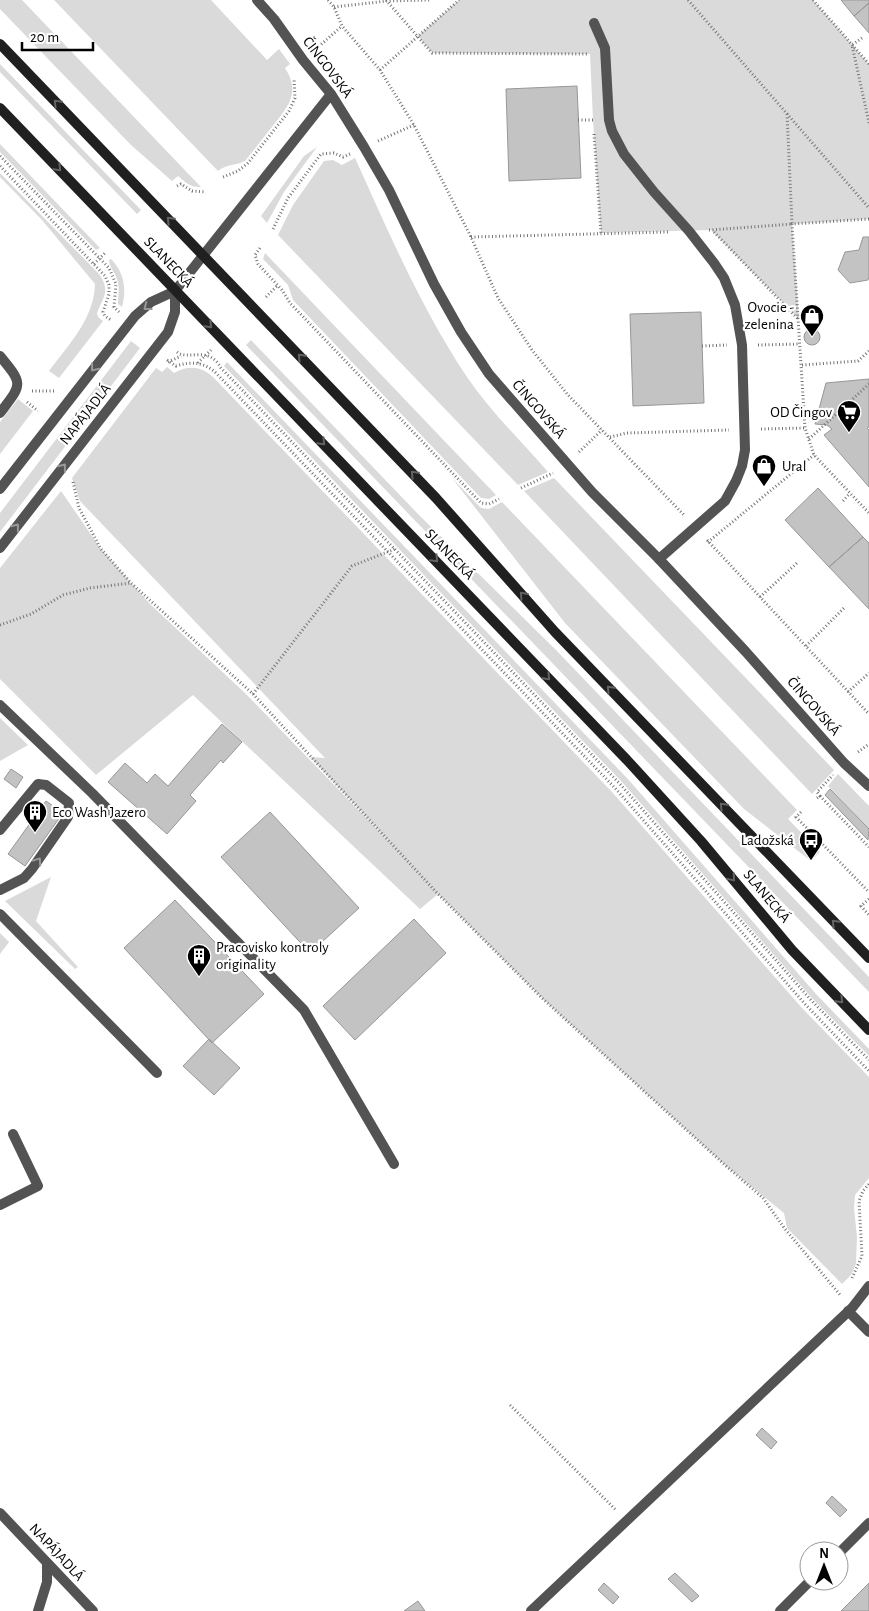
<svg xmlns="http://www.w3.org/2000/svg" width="869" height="1611" viewBox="0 0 869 1611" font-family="'Alegreya Sans',sans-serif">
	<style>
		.green { fill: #dadada }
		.building { fill: #c3c3c3; stroke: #979797 }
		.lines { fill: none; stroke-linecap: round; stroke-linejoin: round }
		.path { stroke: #757575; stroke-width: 3; stroke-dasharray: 1 2.5; stroke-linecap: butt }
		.service { stroke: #535353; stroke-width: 10 }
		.minor { stroke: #535353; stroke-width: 10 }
		.secondary { stroke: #202020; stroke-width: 10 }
		.oneway { stroke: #636363 }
		.oneway2 { stroke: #989898 }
		.labels { text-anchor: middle; stroke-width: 4.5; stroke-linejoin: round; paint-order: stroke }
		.street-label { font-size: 15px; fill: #000; stroke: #fff }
		.poi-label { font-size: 15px; fill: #000; stroke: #fff; text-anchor: end }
	</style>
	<rect width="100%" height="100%" fill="#fff"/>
	<path class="green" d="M0,0H22L201,187C191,188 185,182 178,176L172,181L131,145L0,9Z
		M54,0H211L267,60L279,49L290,64L285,68C301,93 288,107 272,127C263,138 254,150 245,161C235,166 226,164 218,171Z
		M459,0H813L869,64V219L792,224L799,319L711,230L601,233L593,120L590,54L432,53L418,36Z
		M0,64L141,210L137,214L0,72Z
		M0,144L100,248L96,250L94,248L0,152Z
		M317,147L284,192L267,223L261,216L304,156Z
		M355,158C389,233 421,308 467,377C490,411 521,441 548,472L518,485L278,235L293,205L324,161L333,160L342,165Z
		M0,173L99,274C111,291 103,297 97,313L98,317L103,321L59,378L49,371C69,344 94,319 95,284L42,220L0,177Z
		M265,253L496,495L489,499L481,498L293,300L288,285L263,259Z
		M111,259C124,272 127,289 122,307L118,304C118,295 120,287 117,279C115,272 109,267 109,260Z
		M251,340L418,514L557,651L869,977V992L246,345Z
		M131,341L140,348L0,532V513Z
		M227,362L627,778L816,994L869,1049V1056L812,998L622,782L224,366Z
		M167,367L174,373C188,365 201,366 213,377L612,792L802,1008L869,1077V1178L855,1195L854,1208L857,1237L856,1264L851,1275L842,1284L787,1228L784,1213L726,1166L543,999L438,894L420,909L193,695L96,775L0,679V568L61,491L101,549L150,604L246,694L403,856L310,757L325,758L80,501L72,478L156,368L162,372Z
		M18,399L33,411L0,454V422Z
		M452,478L481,508L489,509L502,502L797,810L788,819L820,852L811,861L744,809L565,623Z
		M554,478L834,770L812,794L524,491Z
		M0,718L28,745L0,761Z
		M838,774L869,806V829L828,786Z
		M51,877L36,921L78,967L75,969L5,901Z
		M0,933L9,942L0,954Z"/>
	<path class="building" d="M841,0H869V3L854,16Z
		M869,3V33L854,16Z
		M577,86L581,178L509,181L506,89Z
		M863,237H869V276L868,280L850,283L838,270L845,252L859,250Z
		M701,312L704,403L633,406L630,314Z
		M804 337a8 8 0 1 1 16 0a8 8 0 1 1-16 0Z
		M869,379V427L867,428L869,430V487L824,435L832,429L827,425L815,424L826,383Z
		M818,488L863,537L829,567L785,520Z
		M863,537L869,543V609L829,567Z
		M222,724L242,742L223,763L221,760L190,795L196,801L167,834L108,782L125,763L147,783L155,774L168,786Z
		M11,769L23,777L16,788L4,779Z
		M830,789L869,829L868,840L825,795Z
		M46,801L63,813L25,866L8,854Z
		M270,812L359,908L310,953L221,857Z
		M175,900L264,994L212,1043L124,948Z
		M414,919L446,953L355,1040L323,1006Z
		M209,1039L240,1068L214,1095L183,1066Z
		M762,1428L777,1442L771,1449L756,1435Z
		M832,1496L847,1510L840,1517L826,1503Z
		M675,1573L699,1596L692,1602L668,1579Z
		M604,1583L619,1597L613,1604L598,1590Z
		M869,1583V1611H841Z
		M418,1601L425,1611H404Z"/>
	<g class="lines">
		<path class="path" d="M328,0L334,7L342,26L380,70L414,125L471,237L498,298L532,350L568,395L684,515
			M386,0L432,53L589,54
			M688,0L869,208
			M813,0L869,64
			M334,7L387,1L431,0
			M862,38L852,45L869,123
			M316,49L342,26
			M380,70L459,0
			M578,120H593
			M594,134L601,233
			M378,141L414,125
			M0,156L109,268L116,284L114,307L119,312
			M0,166L105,276L109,285V294L103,312L105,316L111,320
			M223,177L238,171L248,163L289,111L295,98L294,78
			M177,186L181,184L192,191L206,192
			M869,219L792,224L805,428L814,455L869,513
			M273,229L288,198L321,154L334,153L343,157L350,154
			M709,230L792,224L787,113
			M714,232L798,319
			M471,237L668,232
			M260,248L255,255L258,264L282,290L290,303L481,503L489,504L499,499
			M94,264L105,253
			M266,297L278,285
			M758,345L800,344
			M702,346L727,345
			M177,352C188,361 209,345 221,368L620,784L811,1000L869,1060
			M167,360L176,366C191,361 204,362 216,373L615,788L805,1004L869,1071
			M168,362L181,356
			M198,363L211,350
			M802,365L858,361L869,351
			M32,391H54
			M27,402L38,411
			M761,429L805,428
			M610,437L627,433L729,430
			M809,439L869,384
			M579,452L602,430
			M73,482L79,508L101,549L131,583L253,694L438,894L543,999L726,1166L763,1198L785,1229L841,1296
			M521,488L553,473
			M843,501L850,493
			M707,540L869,714
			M708,542L814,455
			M760,597L797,563
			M0,625L31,614L63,595L90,588L131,583
			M806,646L844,608
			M848,692L869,673
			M253,694L352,566L395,549
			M858,752L869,744
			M820,796L869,847
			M817,798L820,796L817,792L833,775
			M801,812L796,817L869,892
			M869,899L861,906L869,915
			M852,1278L862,1256L859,1201L863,1191L869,1184
			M510,1405L616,1510"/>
		<path class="service" d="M594,23L605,48L609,120L612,131L624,154L654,192L689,231L714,263L724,278L735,305L742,345L745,450L742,466L736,481L725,501L659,559
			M0,356C24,385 22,384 0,413
			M0,705L92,793L304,1010L394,1164
			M0,830L38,784L46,785L69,803L68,817L32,869L24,878L0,890
			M0,914L157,1073
			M0,1205L38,1186L13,1134
			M848,1311L869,1332
			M839,1553L869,1523
			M38,1611L47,1582V1563
			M531,1611L852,1308L869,1286
			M780,1611L810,1581"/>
		<path class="minor" d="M257,0L274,19L303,60L331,94L364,147L389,190L434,284L461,332L489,374L592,492L659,559L746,652L844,763L869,786
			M0,489L135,316L151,302L175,291L331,94
			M0,548L168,332L175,312V291
			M0,1513L93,1611"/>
		<path class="secondary" d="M0,44L436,498L555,632L869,958
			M0,108L627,760L701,841L792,950L869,1030"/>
	</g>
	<defs><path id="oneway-chevron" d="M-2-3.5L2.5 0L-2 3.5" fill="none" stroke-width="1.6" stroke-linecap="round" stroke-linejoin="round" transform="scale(1.25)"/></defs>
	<g class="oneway">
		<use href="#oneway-chevron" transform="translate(57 103) rotate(-134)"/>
		<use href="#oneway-chevron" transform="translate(58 168) rotate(46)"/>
		<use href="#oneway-chevron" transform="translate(170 220) rotate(-134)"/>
		<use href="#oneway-chevron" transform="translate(209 325) rotate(46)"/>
		<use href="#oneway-chevron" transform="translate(301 357) rotate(-134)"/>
		<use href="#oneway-chevron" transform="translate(322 442) rotate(46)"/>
		<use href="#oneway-chevron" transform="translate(414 474) rotate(-134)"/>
		<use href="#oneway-chevron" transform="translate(435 559) rotate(46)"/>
		<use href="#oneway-chevron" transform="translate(523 595) rotate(-132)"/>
		<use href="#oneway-chevron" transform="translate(547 677) rotate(46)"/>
		<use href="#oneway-chevron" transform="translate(610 689) rotate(-134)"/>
		<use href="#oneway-chevron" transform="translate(723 806) rotate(-134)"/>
		<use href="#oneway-chevron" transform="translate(732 878) rotate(50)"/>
		<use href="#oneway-chevron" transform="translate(835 923) rotate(-134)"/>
		<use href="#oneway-chevron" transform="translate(840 1000) rotate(46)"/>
	</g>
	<g class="oneway2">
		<use href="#oneway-chevron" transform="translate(147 307) rotate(142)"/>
		<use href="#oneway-chevron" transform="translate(94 368) rotate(128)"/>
		<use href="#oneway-chevron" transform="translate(63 467) rotate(-52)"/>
		<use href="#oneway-chevron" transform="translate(16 527) rotate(-52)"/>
		<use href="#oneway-chevron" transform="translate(38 861) rotate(-56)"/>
	</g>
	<defs>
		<g id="shop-pin" transform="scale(1.25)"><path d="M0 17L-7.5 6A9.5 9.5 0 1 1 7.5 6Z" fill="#000" stroke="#fff"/><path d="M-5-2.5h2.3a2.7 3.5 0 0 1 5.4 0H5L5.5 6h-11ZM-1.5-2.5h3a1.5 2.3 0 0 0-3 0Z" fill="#fff"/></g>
		<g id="supermarket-pin" transform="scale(1.25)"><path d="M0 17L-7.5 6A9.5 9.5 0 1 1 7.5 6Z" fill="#000" stroke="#fff"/><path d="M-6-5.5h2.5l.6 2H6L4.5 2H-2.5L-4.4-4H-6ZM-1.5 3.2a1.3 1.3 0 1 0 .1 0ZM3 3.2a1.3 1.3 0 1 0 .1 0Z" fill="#fff"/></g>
		<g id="building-pin" transform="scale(1.25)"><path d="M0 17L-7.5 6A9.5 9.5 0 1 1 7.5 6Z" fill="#000" stroke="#fff"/><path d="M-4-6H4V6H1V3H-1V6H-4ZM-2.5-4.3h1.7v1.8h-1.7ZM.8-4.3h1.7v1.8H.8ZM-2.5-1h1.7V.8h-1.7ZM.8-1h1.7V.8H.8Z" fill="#fff"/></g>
		<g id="bus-pin" transform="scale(1.25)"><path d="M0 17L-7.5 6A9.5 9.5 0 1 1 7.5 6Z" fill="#000" stroke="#fff"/><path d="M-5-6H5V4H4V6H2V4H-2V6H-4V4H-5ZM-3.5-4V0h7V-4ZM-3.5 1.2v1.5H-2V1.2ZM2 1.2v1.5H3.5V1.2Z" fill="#fff"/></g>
	</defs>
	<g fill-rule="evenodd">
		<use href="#shop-pin" x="812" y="316"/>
		<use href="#supermarket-pin" x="849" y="412"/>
		<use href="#shop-pin" x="764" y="466"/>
		<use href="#building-pin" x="35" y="812"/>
		<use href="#bus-pin" x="811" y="840"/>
		<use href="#building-pin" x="199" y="956"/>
	</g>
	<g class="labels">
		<g class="street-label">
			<text transform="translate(328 67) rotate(53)" y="5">ČINGOVSKÁ</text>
			<text transform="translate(169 262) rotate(46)" y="5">SLANECKÁ</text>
			<text transform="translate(539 409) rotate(49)" y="5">ČINGOVSKÁ</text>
			<text transform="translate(85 414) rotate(-52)" y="5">NAPÁJADLÁ</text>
			<text transform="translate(450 554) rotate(46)" y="5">SLANECKÁ</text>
			<text transform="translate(814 706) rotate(49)" y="5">ČINGOVSKÁ</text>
			<text transform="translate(767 896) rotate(50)" y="5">SLANECKÁ</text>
			<text transform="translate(57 1552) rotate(47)" y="5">NAPÁJADLÁ</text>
		</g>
		<g class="poi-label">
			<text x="794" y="312">Ovocie -<tspan x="794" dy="17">zelenina</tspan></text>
			<text x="832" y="417">OD Čingov</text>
			<text x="782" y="471" text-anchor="start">Ural</text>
			<text x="52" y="817" text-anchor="start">Eco Wash Jazero</text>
			<text x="794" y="845">Ladožská</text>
			<text x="216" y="952" text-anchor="start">Pracovisko kontroly<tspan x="216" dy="17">originality</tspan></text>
		</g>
	</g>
	<g transform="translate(824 1566)"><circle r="24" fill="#ffffff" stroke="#999999"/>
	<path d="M0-4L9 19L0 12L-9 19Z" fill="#000000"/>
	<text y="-8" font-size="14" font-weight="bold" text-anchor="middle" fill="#000000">N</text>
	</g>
	<path d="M22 42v8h71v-8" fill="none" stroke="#000000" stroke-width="2.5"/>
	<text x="30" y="42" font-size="15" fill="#000000" stroke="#ffffff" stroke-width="4" paint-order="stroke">20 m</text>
</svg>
